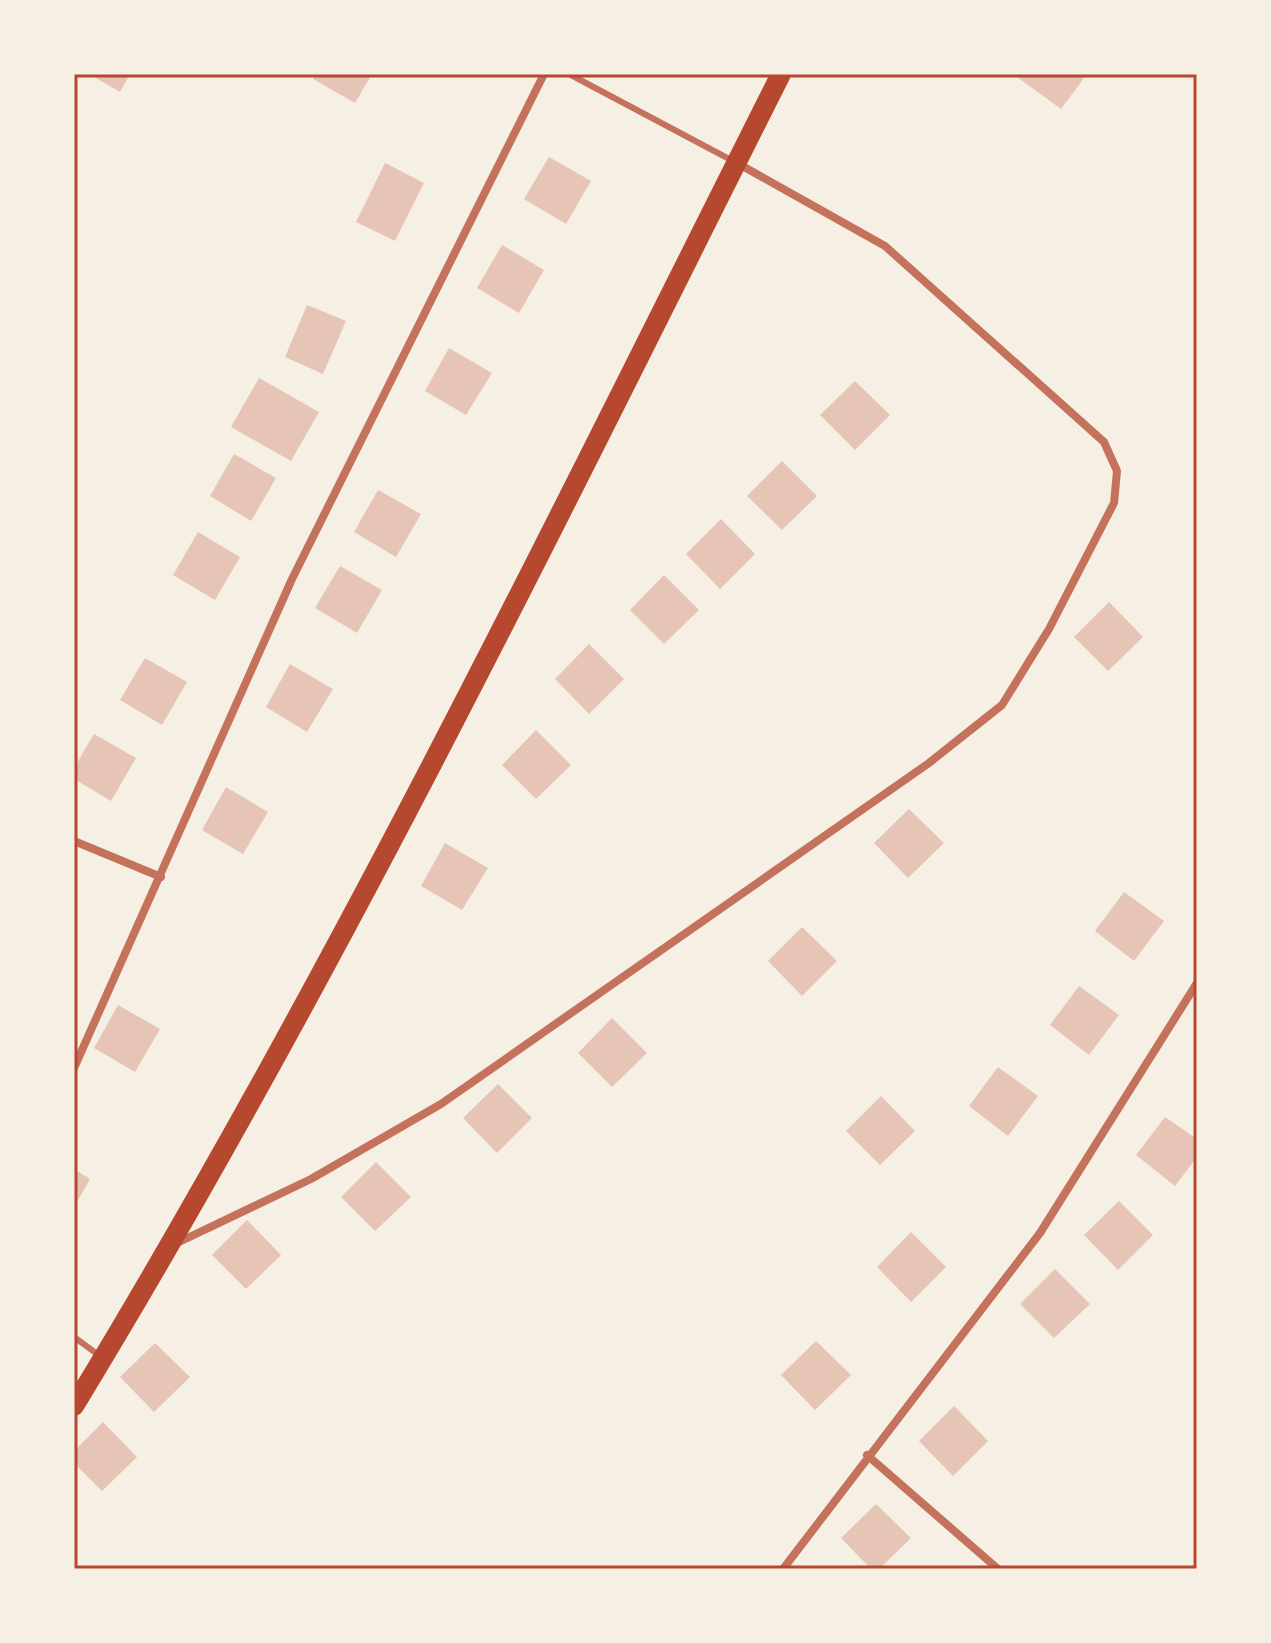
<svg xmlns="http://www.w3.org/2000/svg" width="1271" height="1643" viewBox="0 0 1271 1643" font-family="Raleway,sans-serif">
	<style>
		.building { fill: #e6c5b7 }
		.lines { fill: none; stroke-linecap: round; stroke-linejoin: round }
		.service { stroke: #c5725c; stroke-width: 6 }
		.minor { stroke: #c5725c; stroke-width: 8 }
		.primary { stroke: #b5482f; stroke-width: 20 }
		.neatline { fill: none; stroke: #b5482f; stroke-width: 3 }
	</style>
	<rect width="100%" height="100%" fill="#f6efe4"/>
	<path class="building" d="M89,74H130L120,92Z
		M316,74H372L355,103L313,79Z
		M1013,74H1087L1061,109Z
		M549,157L591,181L566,224L524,199Z
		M385,163L424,183L395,241L356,222Z
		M502,245L544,270L519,313L477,288Z
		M307,305L346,321L323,374L285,357Z
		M449,348L492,373L466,415L425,391Z
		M259,378L319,412L291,461L231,427Z
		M855,381L890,415L855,450L820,415Z
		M234,454L276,478L251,521L210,496Z
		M782,461L817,496L782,530L747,496Z
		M378,490L421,514L396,557L354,532Z
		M721,519L755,554L720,589L686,554Z
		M198,532L240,557L215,600L173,575Z
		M340,566L382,590L357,633L315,608Z
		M664,575L699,610L664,644L630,610Z
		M1109,602L1143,637L1108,671L1074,637Z
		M589,644L624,679L589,714L555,679Z
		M145,658L187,682L162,725L120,700Z
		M290,664L333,689L307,732L266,707Z
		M536,730L571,765L536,799L502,765Z
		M94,734L136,758L111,801L74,779V768Z
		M226,787L268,812L243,854L202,830Z
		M909,809L944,843L908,878L874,843Z
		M445,843L488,868L462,910L421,886Z
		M1124,892L1164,921L1134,961L1095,931Z
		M802,927L837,961L802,996L768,961Z
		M1079,986L1119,1015L1089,1055L1050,1025Z
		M118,1005L160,1029L135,1072L94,1048Z
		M612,1018L647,1053L612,1087L578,1053Z
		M998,1067L1038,1096L1008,1136L969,1106Z
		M498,1084L532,1118L497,1153L463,1118Z
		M881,1096L915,1131L880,1165L846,1131Z
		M1165,1117L1197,1139V1157L1175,1186L1136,1155Z
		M376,1162L411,1197L375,1231L341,1197Z
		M74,1169L90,1179L74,1207Z
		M1119,1201L1153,1235L1118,1270L1084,1235Z
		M247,1220L281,1255L246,1289L212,1255Z
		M911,1232L946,1267L911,1302L877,1267Z
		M1055,1269L1090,1304L1054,1338L1020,1304Z
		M816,1341L851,1375L815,1410L781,1375Z
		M155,1343L190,1377L154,1412L120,1377Z
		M954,1406L988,1441L953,1476L919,1441Z
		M103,1422L137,1457L102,1491L74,1463V1451Z
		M876,1504L911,1538L879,1569H871L841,1538Z"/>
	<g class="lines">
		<path class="service" d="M569,74L733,161
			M74,1337L100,1356"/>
		<path class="minor" d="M74,841L161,877
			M74,1068L292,579L544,74
			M177,1243L311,1179L441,1104L929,763L1002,705L1049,629L1114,503L1117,471L1104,442L885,246L737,163
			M867,1455L998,1569
			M783,1569L1040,1233L1197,983"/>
		<path class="primary" d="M74,1406C334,979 556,521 781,74"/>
	</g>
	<rect width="1271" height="1643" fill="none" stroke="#f6efe4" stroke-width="152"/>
	<rect x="76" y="76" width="1119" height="1491" class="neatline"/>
</svg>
